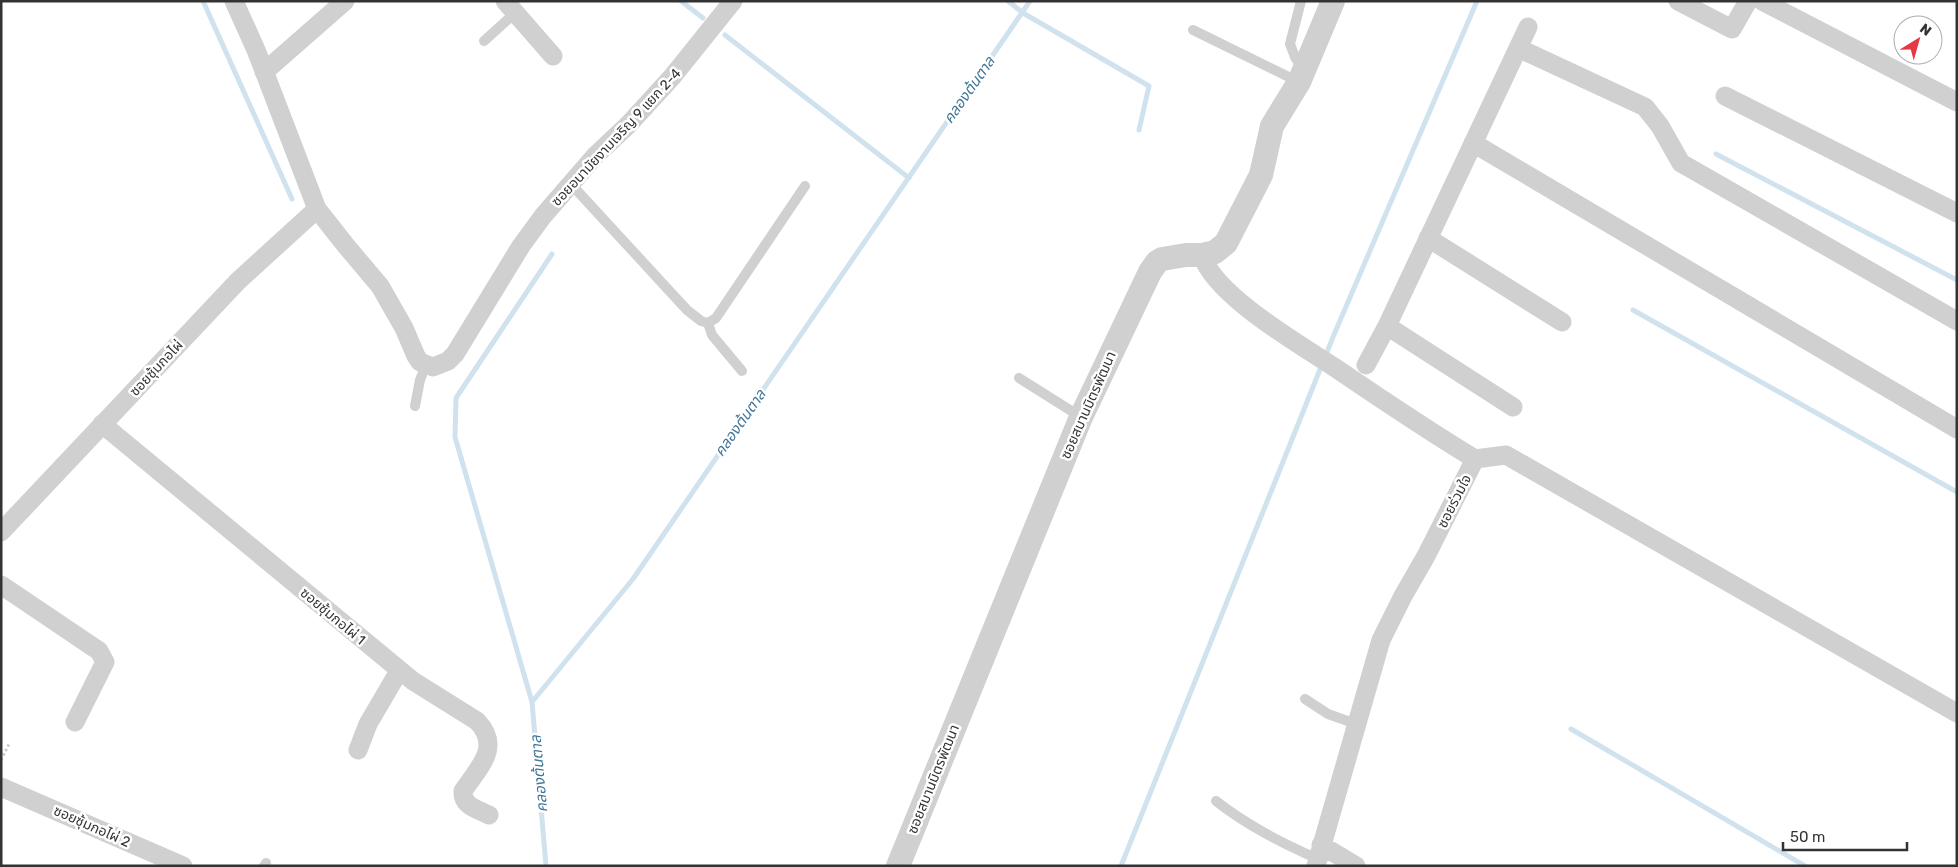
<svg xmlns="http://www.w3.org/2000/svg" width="1958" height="867" viewBox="0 0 1958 867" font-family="Rubik,'Noto Sans Thai',sans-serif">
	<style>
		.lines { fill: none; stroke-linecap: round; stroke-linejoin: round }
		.stream { stroke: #cfe2ee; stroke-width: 5 }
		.path { stroke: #cdcdcd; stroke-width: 3; stroke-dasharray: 2.5 2.5; stroke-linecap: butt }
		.service { stroke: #d0d0d0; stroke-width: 10 }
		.minor { stroke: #d0d0d0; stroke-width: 19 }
		.tertiary { stroke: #d0d0d0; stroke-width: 24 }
		.labels { text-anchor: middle; stroke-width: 5; stroke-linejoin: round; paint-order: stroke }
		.street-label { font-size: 14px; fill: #333; stroke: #fff }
		.water-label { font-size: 15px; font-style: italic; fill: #3f7597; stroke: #fff }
	</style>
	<rect width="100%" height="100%" fill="#fff"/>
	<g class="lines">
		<path class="stream" d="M203,1L292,199
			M681,1L703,18
			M1008,1L1023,13L1149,86L1139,130
			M725,35L909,178
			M1716,154L1957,280
			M1633,310L1957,492
			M532,702L455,437L456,398L552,254
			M1571,729L1805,866
			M546,866L532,702L633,579L1030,1
			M1121,866L1333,337L1477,1"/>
		<path class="path" d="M1,760L10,742"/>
		<path class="service" d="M1301,1L1290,44L1295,57L1302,68
			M1193,30L1299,82
			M484,41L515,13
			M570,183L687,310L701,321L708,323L716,318L805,186
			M708,323L712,335L742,371
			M1019,378L1081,417
			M415,406L420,380L426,365
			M1305,699L1328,714L1356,724
			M1216,801C1248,826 1282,843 1318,859
			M264,866L266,863"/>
		<path class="minor" d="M234,1L256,50L317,209L347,247L380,286L404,328L416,356L420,362L433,367L448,361L455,354L521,246L543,216L595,156L629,124L672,77L733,1
			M505,1L553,56
			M1678,1L1732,29L1748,1
			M1762,1L1957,102
			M1518,48L1645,107L1660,126L1681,163L1957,321
			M264,72L345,1
			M1725,96L1957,213
			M1473,143L1957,429
			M1428,238L1562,322
			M1202,255C1214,295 1299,344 1334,367C1381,399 1427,430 1475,459L1426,556L1403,596L1381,640L1316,866
			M1387,326L1513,407
			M1366,365L1387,326L1528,27
			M102,424L413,681L477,721C502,747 479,767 463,791C462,806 477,809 489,815
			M1475,459L1506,455L1957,713
			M1,532L238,281L317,209
			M1,585L99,651L105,662L75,722
			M358,750L368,724L399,671
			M1,787L183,866
			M1321,845L1356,866"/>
		<path class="tertiary" d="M898,866L1081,417L1150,272L1157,262L1162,259L1186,255H1202L1215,252L1226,243L1261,175L1272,126L1299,82L1333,1"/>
	</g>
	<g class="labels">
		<g class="street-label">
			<text transform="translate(616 137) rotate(-47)" y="5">ซอยอนามัยงามเจริญ 9 แยก 2-4</text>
			<text transform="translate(156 368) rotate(-47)" y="5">ซอยซุ้มกอไผ่</text>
			<text transform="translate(1088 405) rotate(-66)" y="5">ซอยสมานมิตรพัฒนา</text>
			<text transform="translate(1454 501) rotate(-63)" y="5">ซอยร่วมใจ</text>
			<text transform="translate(333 616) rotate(40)" y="5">ซอยซุ้มกอไผ่ 1</text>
			<text transform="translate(933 779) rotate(-68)" y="5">ซอยสมานมิตรพัฒนา</text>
			<text transform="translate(92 826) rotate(24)" y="5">ซอยซุ้มกอไผ่ 2</text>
		</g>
		<g class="water-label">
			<text transform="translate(969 90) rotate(-55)" y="5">คลองต้นตาล</text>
			<text transform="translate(740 423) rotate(-55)" y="5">คลองต้นตาล</text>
			<text transform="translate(539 774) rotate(-95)" y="5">คลองต้นตาล</text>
		</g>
	</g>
	<rect width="1958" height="867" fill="none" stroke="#333333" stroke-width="5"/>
	<g transform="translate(1918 40) rotate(37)"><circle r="24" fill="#ffffff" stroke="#adadad"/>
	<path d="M0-4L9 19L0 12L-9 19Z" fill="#e63946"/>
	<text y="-8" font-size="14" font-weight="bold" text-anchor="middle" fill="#333333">N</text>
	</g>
	<path d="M1783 842v8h124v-8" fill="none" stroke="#333333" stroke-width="2.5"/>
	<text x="1790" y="842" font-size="15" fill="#333333" stroke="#ffffff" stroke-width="4" paint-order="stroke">50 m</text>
</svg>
